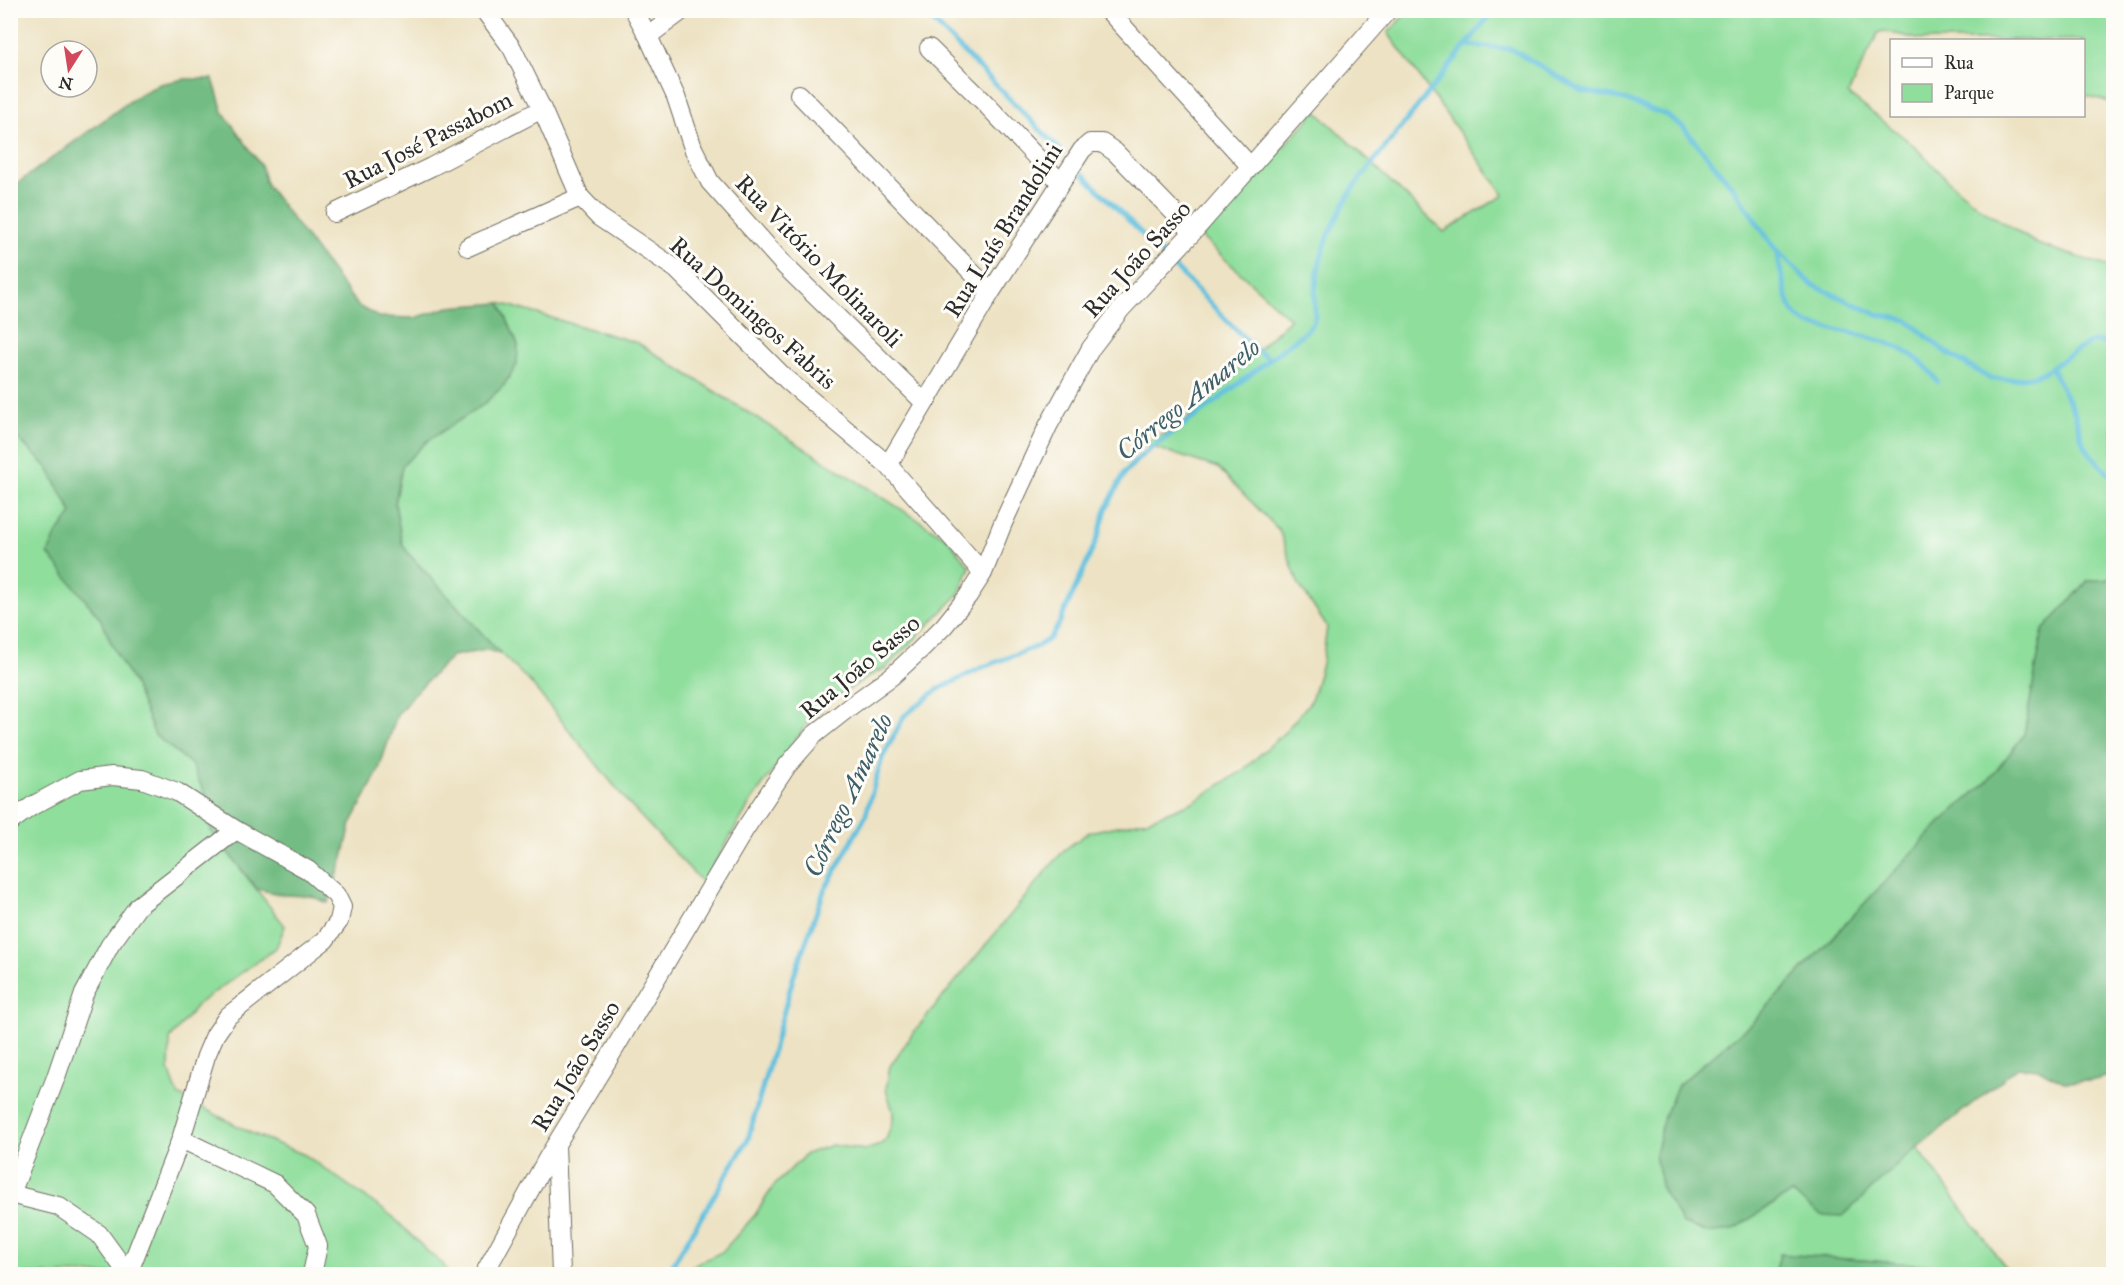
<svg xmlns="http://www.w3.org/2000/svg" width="2124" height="1285" viewBox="0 0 2124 1285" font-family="'IM FELL Great Primer',serif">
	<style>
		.green { fill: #8fde9c; stroke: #5d8464; stroke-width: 1.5 }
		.forest { fill: #73bd84; stroke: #4f7458; stroke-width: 1.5 }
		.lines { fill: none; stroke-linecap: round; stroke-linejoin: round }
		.stream { stroke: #60c0de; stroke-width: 5 }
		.minor-casing { stroke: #6f6b60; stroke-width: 20 }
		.minor { stroke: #fff; stroke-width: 18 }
		.labels { text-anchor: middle; stroke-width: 6; stroke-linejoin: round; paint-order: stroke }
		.street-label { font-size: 24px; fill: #2b2b2b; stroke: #fdfcf7 }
		.water-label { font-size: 26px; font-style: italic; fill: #3e5f6a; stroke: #fdfcf7 }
	</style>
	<rect width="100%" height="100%" fill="#fdfcf7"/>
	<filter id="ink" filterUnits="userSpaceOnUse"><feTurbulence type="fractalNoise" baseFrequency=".0167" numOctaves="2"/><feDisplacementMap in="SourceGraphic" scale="12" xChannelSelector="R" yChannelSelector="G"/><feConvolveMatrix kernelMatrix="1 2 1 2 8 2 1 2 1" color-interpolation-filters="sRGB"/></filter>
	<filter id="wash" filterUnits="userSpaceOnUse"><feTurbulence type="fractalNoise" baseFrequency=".008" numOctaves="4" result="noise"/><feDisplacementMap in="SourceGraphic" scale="24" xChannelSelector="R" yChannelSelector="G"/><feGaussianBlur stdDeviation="1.35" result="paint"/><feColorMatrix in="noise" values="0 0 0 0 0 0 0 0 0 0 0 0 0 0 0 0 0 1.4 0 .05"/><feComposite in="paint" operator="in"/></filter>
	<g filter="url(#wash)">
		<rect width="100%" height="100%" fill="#ede2c3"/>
		<path class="green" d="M1408,11H2113V103L2084,95V40H1922L1883,31L1878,33L1848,94L1911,143L1952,184L1982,209L2037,244L2113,268V579L2088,581L2043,630L2024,735L1989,780L1940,823L1754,1021L1678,1085L1791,1193L1805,1203L1909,1154L1917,1147L2008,1271L1780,1254L1775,1274H675L722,1252L755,1215L773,1187L806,1154L832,1145L865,1150L878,1146L886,1140L893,1120V1112L886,1089L890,1066L913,1033L1064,850L1089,832L1147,820L1191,803L1241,772L1285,732L1311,701L1322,664L1327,627L1299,585L1279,530L1218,468L1140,443L1175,430L1290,319L1201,237L1316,111L1444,232L1504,195L1388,33Z
			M500,303L638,343L947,538L970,567L959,594L886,668L876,672L830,701L807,724L752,800L703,883L629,804L530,682L501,654L408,553L402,543L395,504L402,466L427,441L483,405L504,385L518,345Z
			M10,431L48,468L72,513L56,535L86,600L100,618L116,653L133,682L155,735L191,764L207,798L211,831L285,926L276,948L198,1004L170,1039L169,1070L178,1095L251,1133L305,1155L392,1216L430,1254L443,1264L446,1269L447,1274H11Z"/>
		<path class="forest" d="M185,79H213L223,112L261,165L266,184L358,306L379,317L415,318L449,307L500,303L518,345L517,365L504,385L483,405L427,441L402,466L395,504L402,543L408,553L501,654L487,650L452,656L413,695L397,715L378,772L351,824L343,858L328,903L311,896L284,895L257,889L211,831L207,798L191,764L155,735L133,682L116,653L100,618L48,554L56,535L72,513L48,468L11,431L10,189L137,96L160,84Z
			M2113,579V1075L2090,1081L2064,1082L2038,1069L2018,1067L1909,1154L1843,1216L1821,1215L1791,1193L1732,1230L1708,1233L1683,1224L1662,1190L1655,1155L1664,1116L1678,1085L1754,1021L1940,823L1989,780L2024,735L2043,630L2088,581Z
			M1780,1254L2008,1271L2012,1274H1775Z"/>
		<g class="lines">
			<path class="stream" d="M922,10L1063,153
				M1467,45L1511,49L1582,91L1619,98L1666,115L1684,128L1735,190L1775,249L1811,284L1876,314L1907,320L1943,350L1991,379H2012L2030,377L2042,373L2090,342H2114
				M1083,174L1256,350L1270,359
				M1778,251C1778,265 1781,272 1784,285C1788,302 1790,315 1808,324C1852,334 1911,338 1937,381
				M2051,367L2075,414L2082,440L2091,455L2114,479
				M667,1274L748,1139L794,975L824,891L865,817L882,758L904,716L937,690L983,667L1038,646L1050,638L1058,626L1087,562L1099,534L1106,509L1125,472L1142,455L1210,406L1306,331L1313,323L1315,317C1312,266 1328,231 1353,188L1494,10"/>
		</g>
	</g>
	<g filter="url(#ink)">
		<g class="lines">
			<g class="minor-casing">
				<path id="minor" d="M484,10L512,48L542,109L580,197L599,217L676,269L787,380L888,465L983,573
					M634,10L648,36L676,97L693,148L710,182L785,266L925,403
					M1108,10L1250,166
					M648,36L683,10
					M929,48L982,100L1061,183
					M799,94L991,292
					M335,213L431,167L542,109
					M468,247L580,197
					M888,465L991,292L1082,150L1090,143H1102L1115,152L1193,232
					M10,822L32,806L80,780L112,776L142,779L177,792L236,830L308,870L336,895L342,907L339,921L325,940L228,1016L215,1035L206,1056L181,1139L128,1274
					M181,1139L275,1184L306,1215L318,1246L312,1274
					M556,1145L561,1274
					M10,1194L58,1206L99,1234L128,1274
					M11,1194L56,1077L84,994L110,945L138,906L236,830
					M484,1274L547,1159L615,1048L745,829L787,766L814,735L852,705L892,676L920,650L944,626L968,596L983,573L1003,523L1048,426L1091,348L1121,309L1193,232L1388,10"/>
			</g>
			<use href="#minor" class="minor"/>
		</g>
	</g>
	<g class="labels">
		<g class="street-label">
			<text transform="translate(428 140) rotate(-27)" y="8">Rua José Passabom</text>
			<text transform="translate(1003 230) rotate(-58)" y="8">Rua Luís Brandolini</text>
			<text transform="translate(1137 259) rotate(-48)" y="8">Rua João Sasso</text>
			<text transform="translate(819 261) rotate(46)" y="8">Rua Vitório Molinaroli</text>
			<text transform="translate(753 313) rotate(42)" y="8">Rua Domingos Fabris</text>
			<text transform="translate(860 667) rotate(-40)" y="8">Rua João Sasso</text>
			<text transform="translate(576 1066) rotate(-59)" y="8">Rua João Sasso</text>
		</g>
		<g class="water-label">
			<text transform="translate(1188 399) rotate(-39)" y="9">Córrego Amarelo</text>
			<text transform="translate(848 795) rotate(-65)" y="9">Córrego Amarelo</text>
		</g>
	</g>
	<rect width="2124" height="1285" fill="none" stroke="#fdfcf7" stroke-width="36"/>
	<rect x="1890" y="39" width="195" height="78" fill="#fdfcf7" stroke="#a9a8a5" stroke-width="1.5"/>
	<rect x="1902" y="58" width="30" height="9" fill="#ffffff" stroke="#a9a8a5" stroke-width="1.5"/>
	<text x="1944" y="69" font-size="18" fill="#2b2b2b">Rua</text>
	<rect x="1902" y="84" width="30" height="18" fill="#8fde9c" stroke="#a9a8a5" stroke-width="1.5"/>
	<text x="1944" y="99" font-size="18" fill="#2b2b2b">Parque</text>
	<g transform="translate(69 69) rotate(192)"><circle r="28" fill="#fdfcf7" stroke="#a9a8a5" stroke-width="1.5"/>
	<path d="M0-4.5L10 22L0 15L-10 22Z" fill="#d1495b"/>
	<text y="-9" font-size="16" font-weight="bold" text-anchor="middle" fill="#2b2b2b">N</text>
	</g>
</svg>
